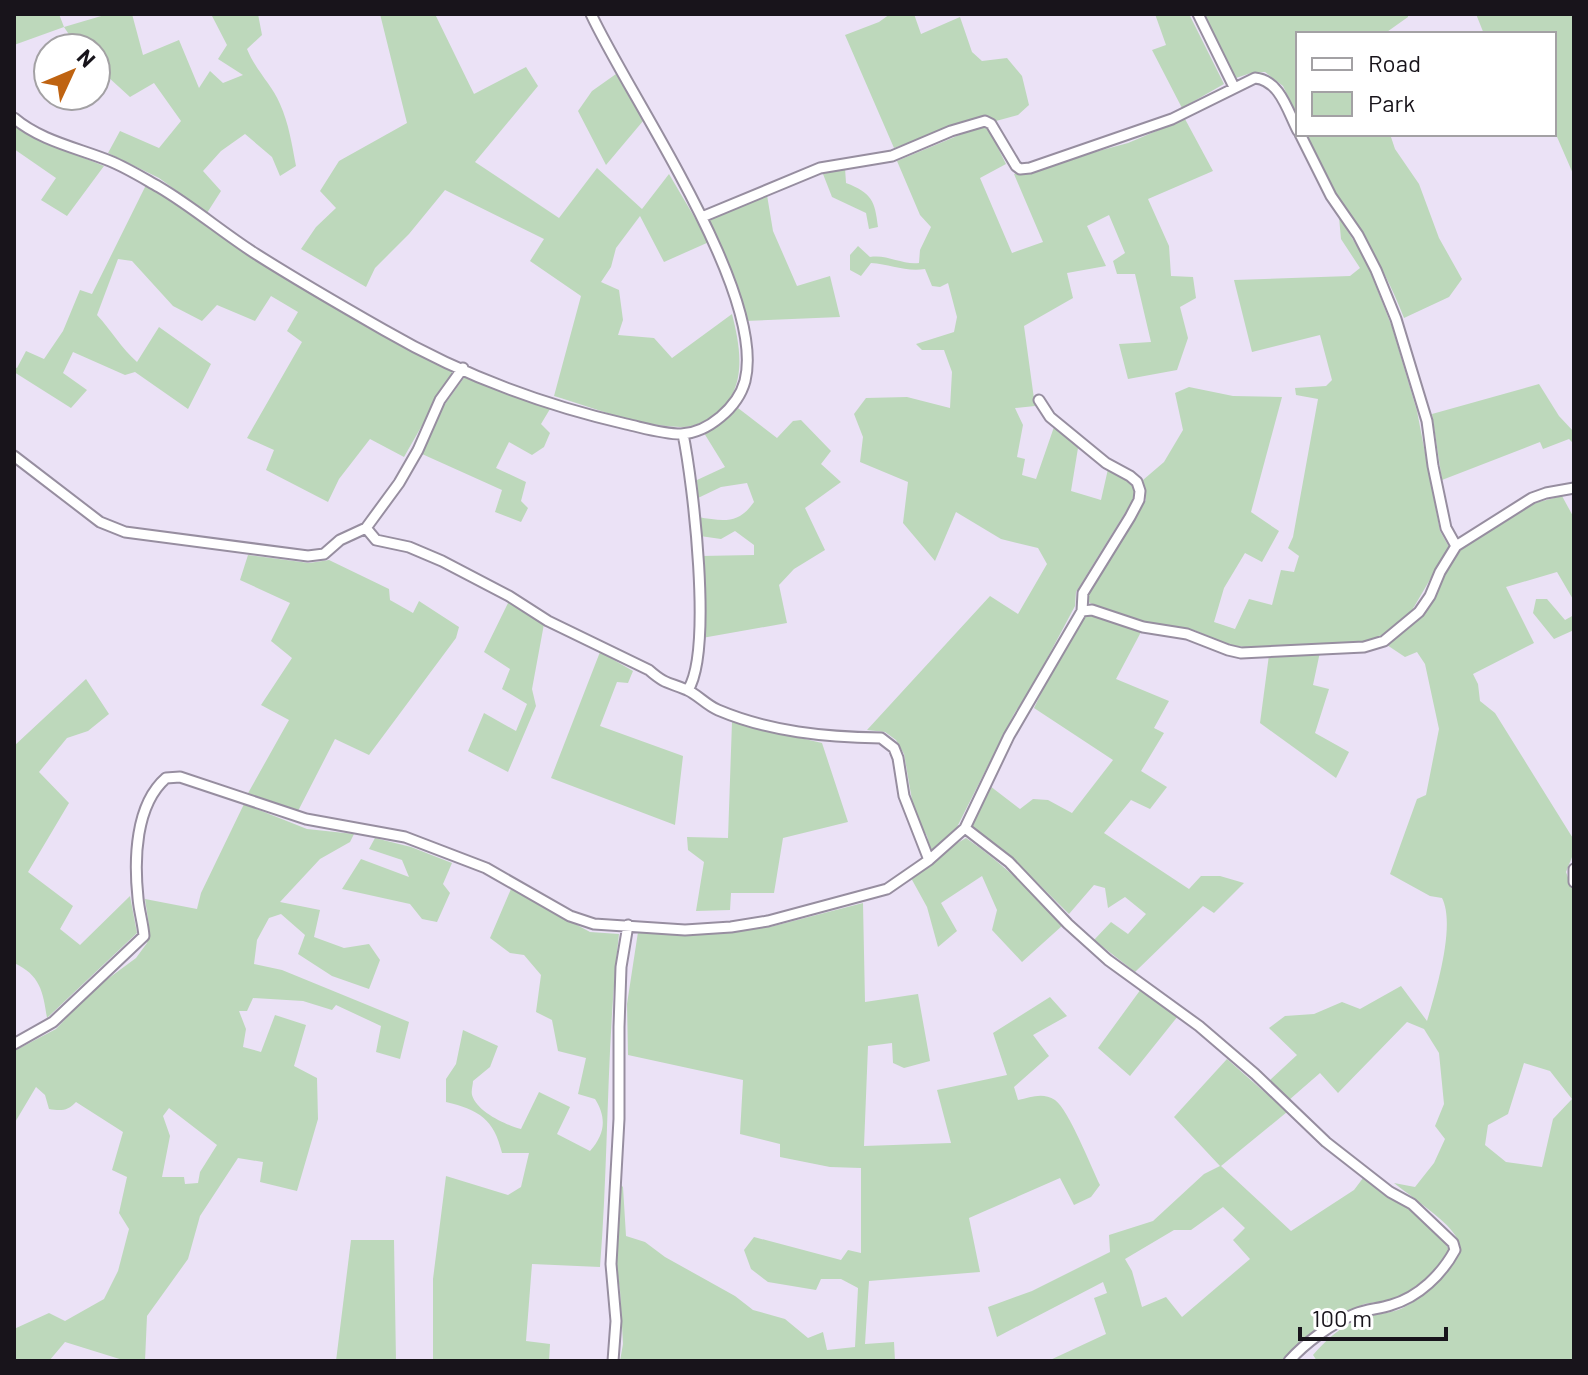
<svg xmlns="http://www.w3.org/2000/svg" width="1588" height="1375" viewBox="0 0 1588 1375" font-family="Barlow,sans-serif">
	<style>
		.green { fill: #bdd8bb; fill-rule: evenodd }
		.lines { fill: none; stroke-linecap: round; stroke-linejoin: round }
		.street-casing { stroke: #978ea0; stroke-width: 13 }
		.street { stroke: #fff; stroke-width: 9 }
	</style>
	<rect width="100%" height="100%" fill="#ebe2f6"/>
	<path class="green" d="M14,14H59L64,27L108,14H132L143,55L179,40L199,88L210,71L223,83L243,75L218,59L227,45L211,14H258L262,35L247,49C256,71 272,85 280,104C289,124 292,145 296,166L280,176L272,157L245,134L221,151L203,171L221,191L207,213L159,178L108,153L120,131L159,148L181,121L154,83L130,97L96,66V48H78L64,27L14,45Z
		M380,14H435L474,94L526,67L538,86L475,162L559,218L597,168L642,209L669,174L709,242L664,262L640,216L616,248L611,267L601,282L619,290L623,320L618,335L654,338L672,358L732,314C741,349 748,391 714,415C704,422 692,428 680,427C638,426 594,408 554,396L581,296L530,261L544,239L445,190L409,234L375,268L366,287L301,249L316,227L336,208L320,191L339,161L407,123Z
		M890,14H914L921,34L960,17L972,52L982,61L1007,58L1022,76L1029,105L1018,115L996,121L986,115L894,148L845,35L879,22Z
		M1155,14H1189L1224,84L1182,108L1152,50L1166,45Z
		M1204,14H1408V17L1384,34H1298V117L1283,86L1265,72L1251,73L1236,78Z
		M1476,14H1574V176L1554,130V34H1484Z
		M616,74L643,121L606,165L578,111L592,91Z
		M1185,119L1213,171L1148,199L1169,246L1171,276L1193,277L1196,298L1180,307L1188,338L1177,370L1128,379L1119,344L1151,342L1135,274H1117L1113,261L1125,253L1109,215L1087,226L1106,266L1067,273L1073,298L1024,326L1035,406L1015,408L1023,425L1017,457L1025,459L1022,475L1036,479L1054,427L1078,448L1071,491L1101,500L1108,469C1122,476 1132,479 1136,495L1076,592L1075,606L1034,683L1014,714L953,835L931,855L927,836L915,817L904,754L896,740L885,732L867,730L990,596L1018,614L1047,564L1038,548L1001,539L956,512L935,561L903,523L908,482L860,462L863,437L854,414L866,398L907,397L950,408L952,372L944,350H922L916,344L954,332L957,317L948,283L940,287L932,286L925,269C905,272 890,264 871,263L861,276L850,270V255L858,246L870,257C887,254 902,265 919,263L920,250L931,227L920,215L897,161L981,126L989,130L1006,164L980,178L1012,253L1043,242L1014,174L1128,143Z
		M14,126L34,138L104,166L67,216L41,200L56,178L14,149Z
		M1306,134H1390L1395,149L1419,184L1439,238L1462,279L1449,297L1404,318C1385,269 1363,234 1334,191C1323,174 1315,153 1306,134Z
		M845,168L846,183C872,193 875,201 878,227L869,229L866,213L832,197L823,174Z
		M146,185L282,275L377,333L453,371L404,457L370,439L339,479L328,502L266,470L274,450L247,438L302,342L287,331L298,312L271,296L255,321L217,305L202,321L173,306L132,261L118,259L97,315C112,331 121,348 137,362L159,327L211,364L188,409L135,372L125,375L73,352L63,373L87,390L71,408L14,372V367L17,368L26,351L44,359L63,331L80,290L92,294Z
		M767,195L773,231L797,286L830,276L840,317L745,321L726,257L707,220Z
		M1339,217L1366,261L1392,327L1417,411L1440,531L1449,547L1411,612L1389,632L1367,642L1245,647L1229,645L1194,630L1154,624L1105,610L1088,602V594L1146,500L1143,480L1164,462L1183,430L1175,393L1189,387L1233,396L1282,397L1251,512L1279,531L1262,562L1245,553L1224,588L1214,622L1235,629L1249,599L1272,605L1281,570L1294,572L1299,556L1288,548L1293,537L1318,399L1296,395L1295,388L1326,386L1332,380L1320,335L1252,352L1234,280L1350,276L1360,268L1341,239Z
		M466,375L550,409L541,424L550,433L544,447L532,455L509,442L496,468L526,482L521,501L528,508L521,522L495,512L502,490L422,454L442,408Z
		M1539,384L1559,416L1574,432V444L1569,439L1543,449L1540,442L1442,480L1432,414Z
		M738,408L777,438L793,421L801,420L831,451L821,464L841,482L805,508L825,550L794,569L779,585L787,623L702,638L701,556L754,555V545L735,531L721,539L700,536L698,517C723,521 738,525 754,502L747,483L721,487L698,498L697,480L725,467L704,433L722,423Z
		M1562,496L1574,518V601L1557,572L1506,587L1534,643L1473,674L1478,684L1480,701L1495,713L1574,840V852L1566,872L1574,894V1361H1317L1313,1355C1327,1339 1342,1325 1362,1318C1373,1314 1386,1314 1398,1310C1420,1302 1472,1260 1455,1235C1445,1219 1410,1196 1394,1183L1415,1187L1434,1163L1445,1139L1435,1126L1444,1104L1439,1053L1424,1029L1407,1022L1338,1093L1320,1073L1289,1100L1269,1081L1297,1055L1269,1028L1285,1016L1314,1014L1342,1002L1360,1009L1401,986L1427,1021C1436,991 1456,925 1442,898L1430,896L1390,874L1417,799L1426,795L1439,729L1425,664L1417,652L1405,657L1387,645L1414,623L1432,602L1443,573L1456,552L1535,503ZM1524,1063L1550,1071L1572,1099L1553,1119L1542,1167L1506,1162L1485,1145L1488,1125L1508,1114Z
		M248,555L309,563L329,560L389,589L390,600L413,613L419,601L459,627L456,638L369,755L335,739L298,811L247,795L289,720L261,705L292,658L271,641L290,603L240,580Z
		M1536,599H1547L1565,620L1574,615V630L1554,639L1533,613Z
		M509,601L544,624L532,689L536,706L508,772L468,751L484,713L516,731L527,704L502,689L510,669L484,652Z
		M1083,616H1097L1141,632L1116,679L1169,701L1154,728L1164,733L1141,771L1167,787L1150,809L1131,800L1104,833L1189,889L1201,876H1220L1244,883L1214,913L1203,906L1135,972L1094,940L1111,922L1128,934L1146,914L1125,897L1108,908L1105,888L1094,885L1069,914L1007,853L989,844L970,827L990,786L1020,809L1033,799L1048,800L1072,813L1113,760L1034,708L1061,652Z
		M600,652L633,671L628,683L617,682L600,726L683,756L675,825L551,778Z
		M1320,652L1313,685L1329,689L1315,733L1349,752L1336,778L1260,723L1269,655Z
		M86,679L109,714L88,731L67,738L39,772L69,803L28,872L73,906L60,929L80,945L130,896L137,933L47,1018C43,991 40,975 14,963V746Z
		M732,722L822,743L848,822L783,838L774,893H731L730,910L696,911L704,862L688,850L687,837L728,838Z
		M244,804L307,829L354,834L350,842L320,859L280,902L320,910L314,937L344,948L369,944L380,960L369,989L332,976L298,954L305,935L281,914L269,918L257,940L254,964L282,970L409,1022L400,1059L376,1052L381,1026L336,1005L332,1010L303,1001L253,998L247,1011H239L246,1029L243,1047L261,1052L275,1015L306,1025L294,1066L317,1078L318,1119L297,1191L260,1182L263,1162L238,1158L200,1216L188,1259L147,1316L145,1361H126L65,1342L49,1361H14V1329L49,1313L65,1321L104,1299L118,1271L129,1229L119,1213L127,1177L112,1170L123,1132L76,1102C68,1111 61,1111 49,1109L45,1095L36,1087L14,1124V1051L56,1029L94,989L136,958L147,943L149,926L145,899L197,909L201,893ZM169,1108L217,1145L200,1172L198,1183L185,1184L184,1177H162L170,1136L163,1116Z
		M375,838L411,847L452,863L443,884L450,893L437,922L422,919L410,904L342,889L361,859L409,877L402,860L369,849Z
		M966,838C1002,863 1034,893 1063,925L1022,962L992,930L997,910L982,876L941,903L957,931L938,947L927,907L911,878L947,849Z
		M511,889L590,932L619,934C606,1045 609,1156 600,1267L532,1264L526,1341L550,1344L549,1361H433V1279L446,1176L508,1195L521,1187L529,1153H502C494,1119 479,1110 446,1102V1079L456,1064L463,1030L498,1046L490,1067L473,1081C473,1085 471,1090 472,1095C477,1112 506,1125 521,1129L539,1092L570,1107L557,1134L590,1151C605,1134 607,1118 595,1099L578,1094L586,1058L558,1051L552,1020L536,1012L541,975L524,955L510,953L490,938Z
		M863,903L865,1002L918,994L930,1061L904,1068L893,1063L892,1043L868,1046L864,1146L951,1143L937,1090L1007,1075L993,1033L1050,997L1067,1016L1033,1035L1049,1056L1014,1087L1018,1100C1031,1097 1043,1092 1055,1100C1069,1110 1091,1167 1100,1185L1091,1197L1074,1205L1060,1178L969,1218L980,1272L869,1281L865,1344L894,1342L895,1361H620L623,1344L620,1290L616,1263L620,1184L623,1187L626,1236L645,1242L665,1257L735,1296L753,1310L785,1319L808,1338L823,1332L827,1350L855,1347L858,1288L841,1279H821L816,1290L768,1282L751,1269L744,1250L754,1237L841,1260L848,1250L861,1253V1168L830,1167L780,1157V1144L740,1134L743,1080L628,1055L627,1004L638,932L716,934L770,927Z
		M1141,989L1178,1016L1130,1076L1098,1048Z
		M1227,1059L1287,1112L1221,1166L1291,1231L1354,1190L1363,1178C1392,1198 1433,1218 1449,1250L1435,1274L1396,1299L1364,1304L1337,1317L1290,1352L1284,1361H1048L1106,1334L1094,1298L1107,1293L1103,1282L997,1337L988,1307L1032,1291L1110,1252L1109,1235L1153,1221L1204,1174L1220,1166L1174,1117ZM1223,1207L1245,1228L1233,1240L1250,1259L1182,1317L1166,1297L1142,1307L1132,1271L1125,1259L1174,1230H1191Z
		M351,1240H394L396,1361H336Z"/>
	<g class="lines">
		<g class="street-casing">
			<path id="street" d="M1198,14L1234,87
				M14,118C41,141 78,148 110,161C127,168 143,178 159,187C193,207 223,233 256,254C297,280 342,306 384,330C458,373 543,405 626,424C644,428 663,434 681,434C708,433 738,407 745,381C767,293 630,98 591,14
				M1300,134L1331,196L1358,235L1376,270L1396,319L1427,421L1433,466L1446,528L1456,546
				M702,217L820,168L892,156L951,131L985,121L991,124L1016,166L1020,169L1030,168L1172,119L1255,78C1280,80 1288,112 1298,131
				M1039,400L1050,417L1106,463L1130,476L1137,482L1140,491L1139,500L1130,517L1083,593L1082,611
				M683,434C693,483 713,650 688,690
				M14,456L100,522L125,532L308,556L324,554L340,540L366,528L399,483L418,450L440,400L463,368
				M366,528L376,540L409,547L442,561L509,596L548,621L649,670C666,685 669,682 687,690C697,694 706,705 718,710C770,732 825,737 881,738L894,748L898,758L904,796L929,860
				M965,828L1009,862L1068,924L1108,960L1199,1026L1255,1074L1326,1142L1390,1192L1412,1204L1453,1243L1455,1250C1442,1274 1419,1297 1391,1305C1379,1309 1367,1309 1355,1314C1332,1323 1305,1343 1289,1361
				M1574,869V882
				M14,1044L53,1022L144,936C143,923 139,911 138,898C134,860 135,805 166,778L180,777L306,819L405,837L486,868L570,916L594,924L685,930L731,927L768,921L887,889L929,860L965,828L1009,736L1082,611L1092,610L1143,627L1187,634L1228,650L1241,653L1364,647L1384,641L1419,612L1430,596L1440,572L1456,546L1532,498L1546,493L1574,488
				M613,1361L616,1321L611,1264L619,1119V1027L621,967L628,925"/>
		</g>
		<use href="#street" class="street"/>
	</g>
	<rect width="1588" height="1375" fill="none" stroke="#18141b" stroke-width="32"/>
	<rect x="1296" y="32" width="260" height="104" fill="#ffffff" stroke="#a3a1a4" stroke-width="2"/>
	<rect x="1312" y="58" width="40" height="12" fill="#ffffff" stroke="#a3a1a4" stroke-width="2"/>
	<text x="1368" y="72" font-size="24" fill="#18141b">Road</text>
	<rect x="1312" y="92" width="40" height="24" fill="#bdd8bb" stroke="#a3a1a4" stroke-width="2"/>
	<text x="1368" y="112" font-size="24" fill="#18141b">Park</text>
	<g transform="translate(72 72) rotate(46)"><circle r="38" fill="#ffffff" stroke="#a3a1a4" stroke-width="2"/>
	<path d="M0-6L14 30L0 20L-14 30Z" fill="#bf6311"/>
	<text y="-12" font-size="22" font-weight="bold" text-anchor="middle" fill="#18141b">N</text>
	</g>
	<path d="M1300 1327v12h146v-12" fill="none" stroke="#18141b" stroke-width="4"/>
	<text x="1312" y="1327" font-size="24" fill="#18141b" stroke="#ffffff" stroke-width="6" paint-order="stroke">100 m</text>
</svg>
